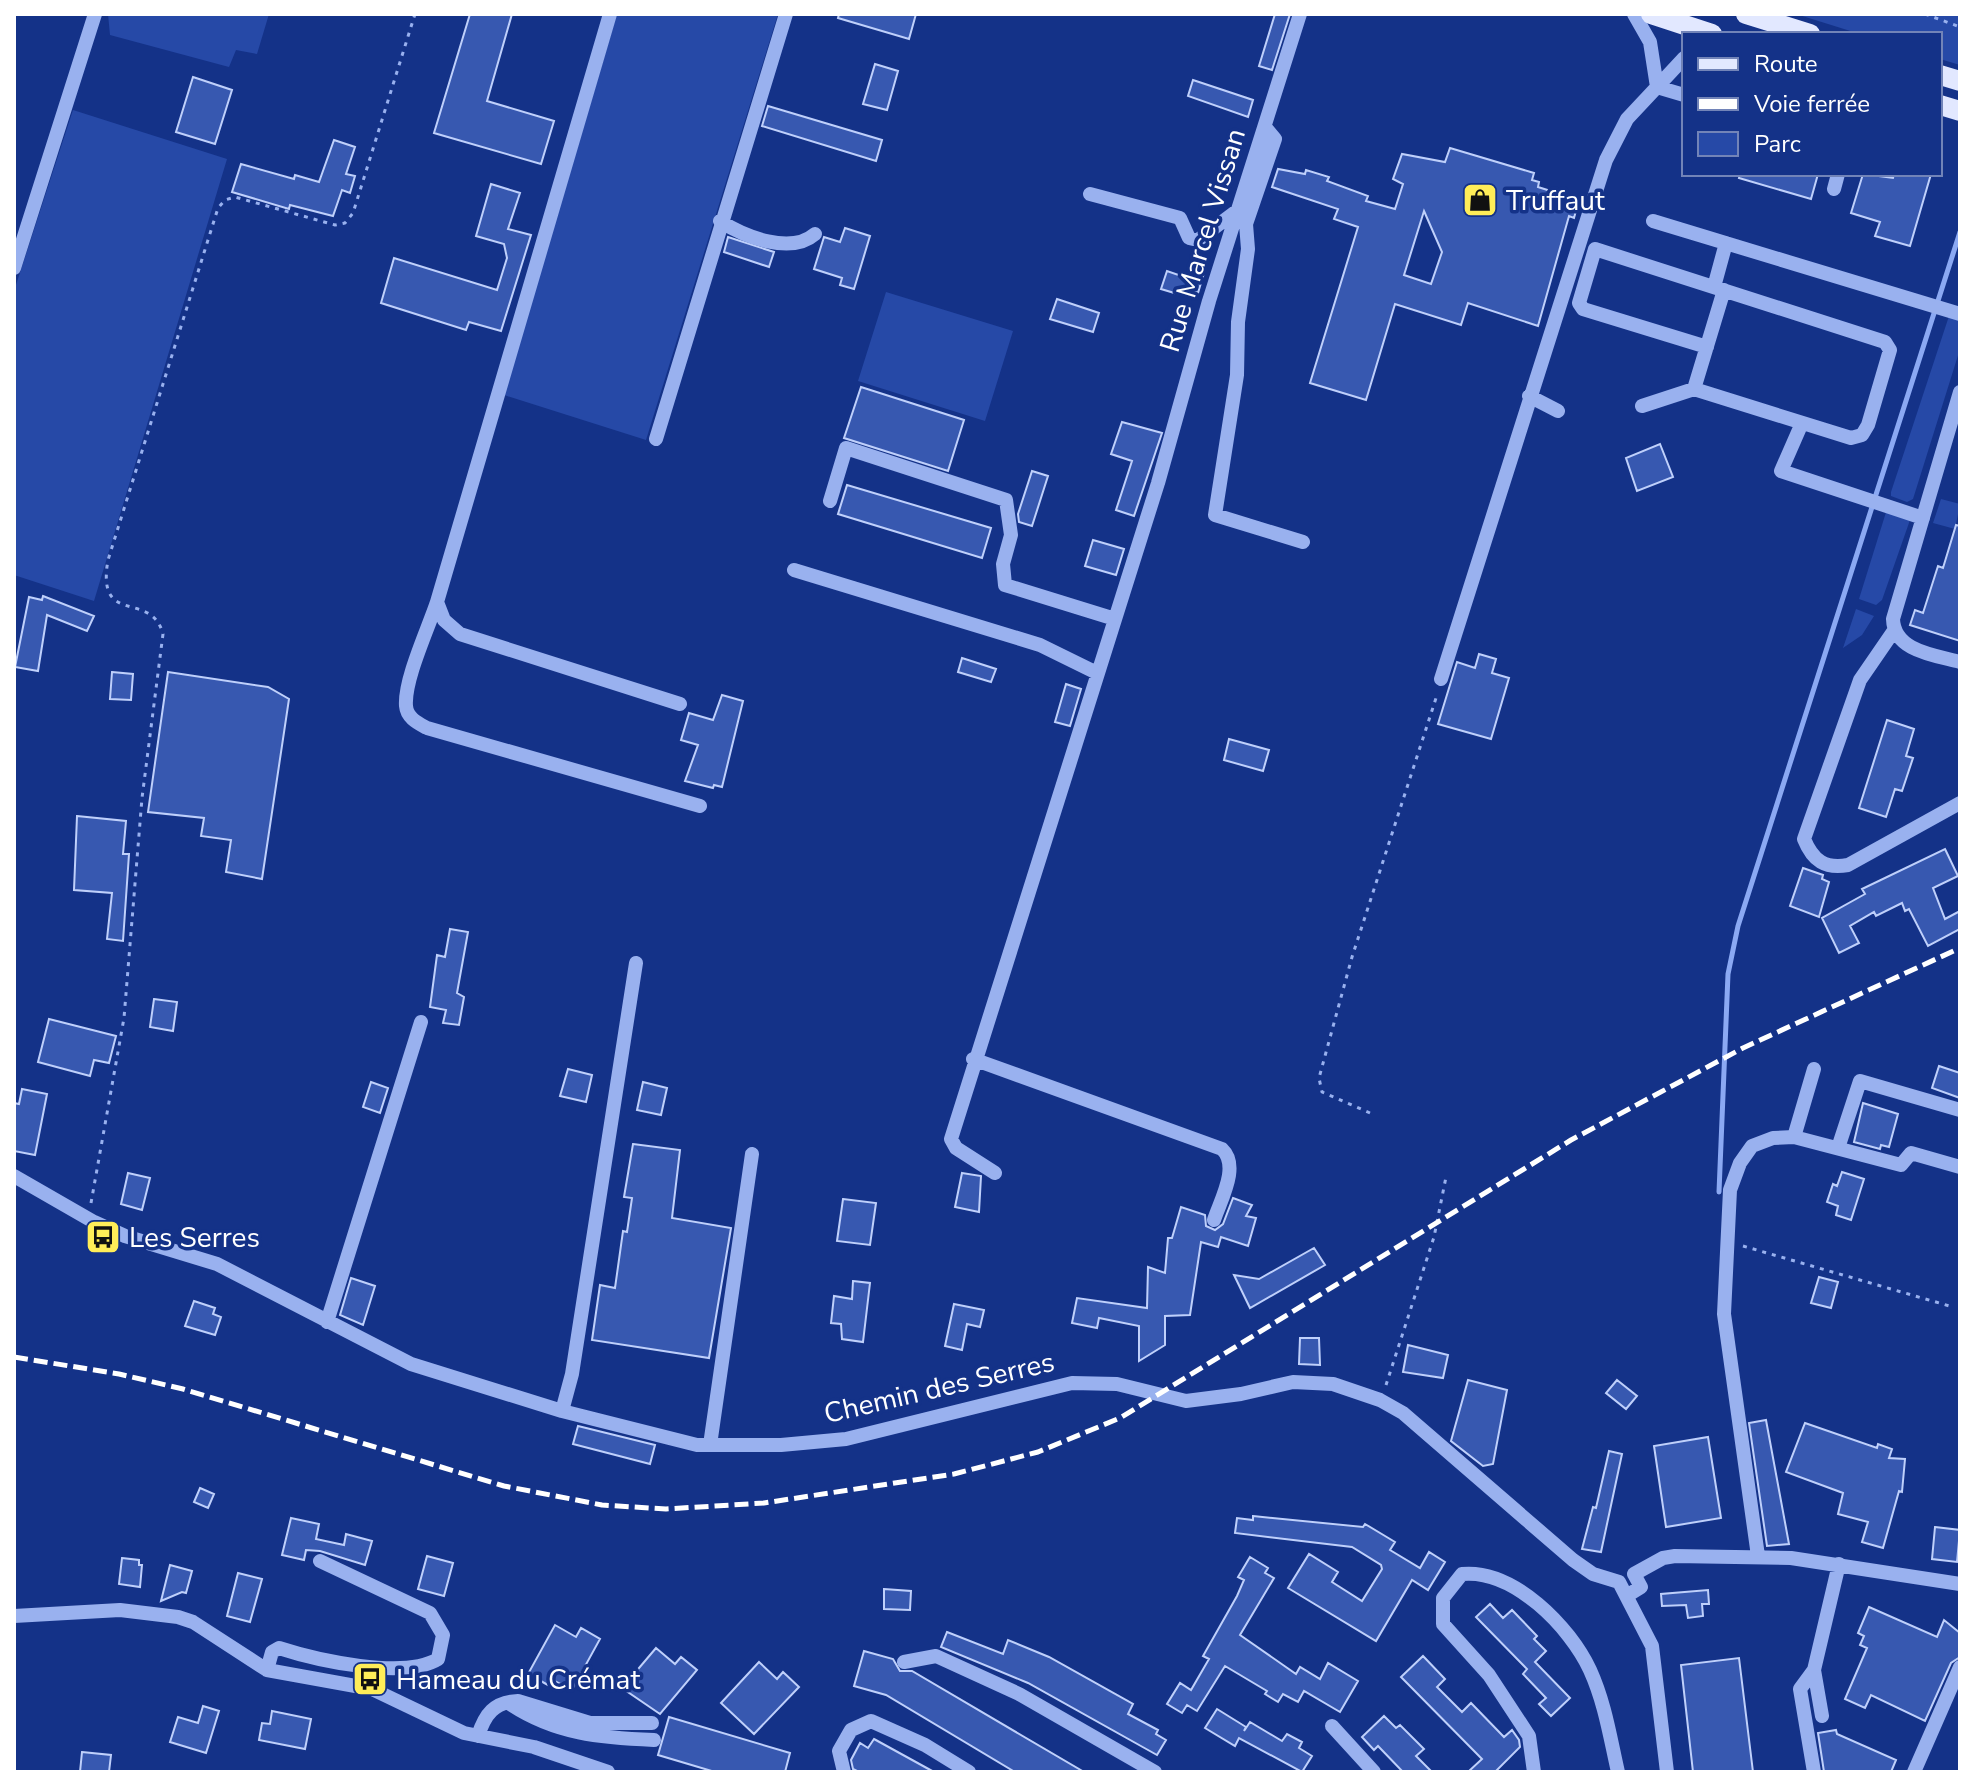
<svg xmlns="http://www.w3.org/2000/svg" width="1974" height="1786" viewBox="0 0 1974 1786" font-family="'Nunito Sans',sans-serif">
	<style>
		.green { fill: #2649a7 }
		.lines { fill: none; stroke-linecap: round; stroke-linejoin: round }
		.stream { stroke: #8ba9f3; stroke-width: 5 }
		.building { fill: #3758b0; stroke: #bfd0fb; stroke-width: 2; fill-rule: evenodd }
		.path { stroke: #99b1ef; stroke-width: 3; stroke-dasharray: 4 6; stroke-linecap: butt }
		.minor { stroke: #99b1ef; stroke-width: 14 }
		.major { stroke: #e2e8ff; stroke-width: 20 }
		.rail { stroke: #fff; stroke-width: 5; stroke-dasharray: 14 6; stroke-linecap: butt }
		.labels { text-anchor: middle; stroke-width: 7; stroke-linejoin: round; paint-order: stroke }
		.poi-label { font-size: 28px; fill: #fff; stroke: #143288; text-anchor: start }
		.street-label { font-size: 28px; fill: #fff; stroke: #143288 }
	</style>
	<rect width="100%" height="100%" fill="#143288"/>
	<path class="green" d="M108,14H269L257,54L236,50L229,67L110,35Z
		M617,14H778L646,440L504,395Z
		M1796,14H1960V65L1940,59V34H1860Z
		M73,110L227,159L94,601L14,575V291Z
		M886,292L1013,331L985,421L858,381Z
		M1949,316L1960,319V349L1913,499L1907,502L1891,496V492Z
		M1941,499L1960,504L1955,529L1933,523Z
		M1887,509L1910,520L1882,600L1876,605L1859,599Z
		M1856,609L1874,616L1862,635L1843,648Z"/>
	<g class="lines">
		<path class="stream" d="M1719,1192L1728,974L1738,926L1960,232"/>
	</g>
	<path class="building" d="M470,14H512L487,101L554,121L541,164L434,133Z
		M839,14H916L909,39L838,18Z
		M1275,14H1290L1272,70L1259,66Z
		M875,64L898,71L887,110L863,104Z
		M193,77L232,90L215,144L176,132Z
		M1193,80L1253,100L1248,117L1188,96Z
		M768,106L882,140L876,161L762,126Z
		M334,140L355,147L346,174L355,176L350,193L342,190L333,216L290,205L289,209L232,192L241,164L294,179L295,175L319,182Z
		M1450,148L1534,173L1532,180L1539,182L1538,187L1579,200L1574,218L1569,216L1538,326L1468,303L1461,325L1395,304L1366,400L1310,383L1358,227L1334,219L1338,209L1272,187L1278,169L1305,174L1306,170L1329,177L1327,181L1368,196L1366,201L1395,209L1403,184L1393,179L1402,154L1445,162ZM1424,211L1442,252L1431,284L1404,275Z
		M1740,174H1818L1811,199L1739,178Z
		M1863,174L1893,178L1894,174H1931L1910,246L1875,236L1880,222L1851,213Z
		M491,184L520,193L508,229L531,235L501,331L469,322L466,330L381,303L394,258L497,290L507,258L504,244L476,236Z
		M845,228L870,236L854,289L840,285L842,278L814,269L824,237L840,242Z
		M728,237L774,252L769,267L724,252Z
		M1194,254L1208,259L1198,293L1184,288L1181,295L1161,289L1167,271L1187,278Z
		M1057,299L1099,313L1093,332L1050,319Z
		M861,387L964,420L948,471L844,438Z
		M1122,422L1162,433L1134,516L1116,510L1132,461L1111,454Z
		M1660,444L1673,477L1637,491L1626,458Z
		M1032,471L1048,476L1032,526L1019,522L1018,514Z
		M847,485L991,528L982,558L838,514Z
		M1956,525L1960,526V641L1910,625L1915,610L1923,613L1938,566L1943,568Z
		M1093,540L1124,549L1116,575L1085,566Z
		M43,596L94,616L87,631L47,615L38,671L15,667L29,597L42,600Z
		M1479,654L1496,659L1492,673L1509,678L1491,739L1438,724L1457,662L1475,668Z
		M962,658L996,669L991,682L958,672Z
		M112,672L133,674L131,700L110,699Z
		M168,672L268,687L289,699L262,879L226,872L231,840L201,836L204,818L148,812Z
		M1066,684L1081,689L1070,726L1055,722Z
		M722,695L743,701L722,787L714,785L713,788L685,781L698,745L681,740L689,713L713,720Z
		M1887,720L1914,729L1906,756L1913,758L1902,791L1895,789L1886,817L1859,808Z
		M1229,739L1269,750L1263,771L1224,760Z
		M77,816L126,821L123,854H129L123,941L107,939L112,893L74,890Z
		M1945,849L1958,876L1933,888L1945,919L1960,911V929L1928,946L1909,909L1905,911L1902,903L1876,916L1874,912L1850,926L1859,943L1839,953L1822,918L1865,894L1862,889Z
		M1803,868L1823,875L1822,879L1829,882L1819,917L1790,906Z
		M450,929L468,932L457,993L464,997L459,1025L443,1023L446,1010L430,1007L437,955L445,957Z
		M154,999L177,1002L173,1031L150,1027Z
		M49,1019L116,1036L109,1063L94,1060L90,1076L38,1062Z
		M1939,1066L1960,1073V1098L1932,1088Z
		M568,1069L592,1075L586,1102L560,1096Z
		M371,1082L388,1088L380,1113L363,1107Z
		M643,1082L667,1088L661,1115L637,1110Z
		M22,1089L47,1094L35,1155L14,1151V1103L19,1104Z
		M1863,1103L1898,1114L1889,1147L1881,1145L1880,1149L1854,1142Z
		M633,1144L680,1150L672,1218L731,1228L709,1358L592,1340L600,1285L615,1288L623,1231L627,1232L632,1198L624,1197Z
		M1842,1172L1864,1179L1851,1220L1836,1215L1838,1206L1827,1202L1833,1184L1837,1186Z
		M128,1173L150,1178L142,1210L121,1204Z
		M962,1173L981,1176L979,1212L955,1207Z
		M1233,1198L1252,1205L1246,1216L1256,1218L1248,1246L1221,1237L1218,1247L1201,1242L1190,1315L1165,1316V1345L1139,1361V1326L1099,1318L1097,1328L1072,1323L1077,1298L1147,1308L1148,1267L1165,1273L1168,1238H1172L1181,1207L1205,1215L1206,1226L1215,1230L1223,1224Z
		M843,1199L876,1203L870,1245L837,1241Z
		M1314,1248L1325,1265L1250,1308L1234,1275L1259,1279Z
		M1819,1277L1838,1282L1831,1308L1811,1303Z
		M351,1278L375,1286L363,1325L340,1315Z
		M853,1281L870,1283L863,1342L842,1339L841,1324L831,1323L834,1296L852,1299Z
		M194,1301L215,1308L213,1314L221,1317L215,1335L185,1326Z
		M954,1304L984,1310L980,1327L967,1324L962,1350L945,1346Z
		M1300,1338H1319L1320,1365L1299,1364Z
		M1408,1345L1448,1355L1443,1378L1403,1372Z
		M1468,1380L1507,1390L1493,1464L1483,1466L1451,1441Z
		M1617,1380L1637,1396L1626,1409L1606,1393Z
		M1766,1420L1789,1544L1767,1546L1749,1423Z
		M1805,1423L1877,1448L1878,1444L1892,1449L1889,1458L1905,1459L1902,1492L1899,1491L1883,1548L1862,1542L1868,1522L1838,1514L1843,1493L1786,1472Z
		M578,1426L655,1445L650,1464L573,1444Z
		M1708,1437L1721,1518L1666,1527L1654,1446Z
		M1609,1451L1622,1454L1601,1552L1582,1549L1593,1507L1596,1508Z
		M200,1488L214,1494L208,1508L194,1502Z
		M1253,1516L1363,1527L1365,1524L1395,1542L1390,1550L1420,1568L1429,1552L1445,1562L1428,1590L1412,1580L1376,1641L1288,1588L1309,1554L1338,1572L1332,1582L1362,1601L1382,1569L1381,1565L1352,1547L1235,1533L1237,1518L1253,1520Z
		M291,1518L319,1524L316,1539L344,1545L346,1534L372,1541L365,1565L320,1551L306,1550L304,1560L282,1555Z
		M1935,1527L1960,1530L1957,1562L1932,1559Z
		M427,1556L453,1563L444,1596L418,1589Z
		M1250,1557L1268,1568L1265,1573L1274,1578L1240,1635L1296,1674L1300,1667L1320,1679L1328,1663L1358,1681L1340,1712L1304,1691L1298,1702L1283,1694L1278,1702L1265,1694L1267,1691L1225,1666L1197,1711L1187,1705L1182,1713L1167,1704L1180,1683L1191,1690L1209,1659L1203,1656L1237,1596L1244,1580L1238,1577Z
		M122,1558L139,1560V1565H142L140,1587L119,1584Z
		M170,1565L192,1571L186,1593L182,1592L161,1601Z
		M238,1573L262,1579L250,1622L227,1616Z
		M884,1589L911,1591L910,1610L884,1609Z
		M1708,1590L1709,1604H1702L1703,1616L1688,1618L1686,1605L1662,1606L1661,1594Z
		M1490,1604L1503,1618L1512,1610L1537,1636L1534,1639L1546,1651L1535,1662L1570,1698L1551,1716L1539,1704L1546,1698L1523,1674L1527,1669L1476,1617Z
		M1869,1607L1937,1637L1944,1620L1960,1633V1657L1951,1663L1925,1721L1871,1695L1865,1708L1845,1699L1867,1648L1860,1645L1864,1636L1858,1633Z
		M555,1625L576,1637L581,1628L600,1639L572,1690L551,1679L548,1685L528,1674Z
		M947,1632L1003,1654L1008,1640L1049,1657L1133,1704L1128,1714L1158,1730L1156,1734L1166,1740L1157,1755L1028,1683L941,1647Z
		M656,1648L675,1664L681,1657L697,1670L660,1714L622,1688Z
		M864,1651L893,1659L900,1671H912L1084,1772H1015L886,1695L854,1686Z
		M1423,1656L1445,1679L1437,1687L1462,1712L1471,1703L1504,1737L1512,1730L1519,1740L1520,1747L1495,1772H1468L1482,1759L1401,1677Z
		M1739,1658L1753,1772H1693L1681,1665Z
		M759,1662L777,1679L783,1672L799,1687L754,1734L721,1703Z
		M203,1706L219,1711L206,1753L170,1742L178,1717L198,1723Z
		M1217,1709L1246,1727L1244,1731L1250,1722L1282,1741L1287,1734L1302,1742L1299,1748L1312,1756L1302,1772L1239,1738L1235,1746L1205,1728Z
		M272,1711L311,1719L305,1749L259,1740L262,1723L270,1724Z
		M1384,1716L1396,1728L1400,1725L1424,1749L1416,1756L1432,1772H1403L1378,1746L1374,1750L1362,1737Z
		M669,1717L790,1753L785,1772H715L658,1755Z
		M1836,1730L1837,1734L1896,1760L1891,1772H1824L1818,1733Z
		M874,1739L934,1772H859L853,1769L851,1760L860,1743L868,1748Z
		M82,1752L111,1755L109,1772H80Z"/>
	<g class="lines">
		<path class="path" d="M1925,14L1960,27
			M1370,1113L1322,1092L1319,1078L1352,957L1437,695
			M91,1203L124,1018L142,798L163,634C151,589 96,628 108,560L218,208L225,200L235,197L335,225L345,223L353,213L415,14
			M1743,1246L1953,1307
			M1386,1385L1434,1237L1446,1177"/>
		<path class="minor" d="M610,14L437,602L444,620L460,634L680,704
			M1634,14L1650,42L1657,87
			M1657,87L1684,58
			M1265,127L1275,139L1246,224L1248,249L1238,322L1237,375L1215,515L1303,542
			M1834,189L1838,174
			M1090,194L1180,218L1189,238L1198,240L1238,210
			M720,221C745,237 791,255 815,234
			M1653,221L1960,314
			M14,268L95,14
			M1714,287L1726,243
			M1694,389L1851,438L1862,435L1868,425L1890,350L1885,342L1595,249L1579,303L1583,309L1707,347
			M1960,392L1893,619C1894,651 1934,655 1960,662
			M1529,396L1558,411
			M1642,406L1694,389L1724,290
			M1802,423L1781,471L1923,518
			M656,439L786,14
			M830,501L846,448L1006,500L1011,535L1003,564L1005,585L1115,619
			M794,570L1040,645L1097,673
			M437,602C428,629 404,680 406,706C407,718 418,723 427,728L700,806
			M1893,632L1860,680L1804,839C1813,861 1825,869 1848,865L1960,803
			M1441,679L1606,160L1627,119L1657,87L1684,95
			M973,1059L1222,1149C1240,1166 1221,1199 1214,1220
			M1794,1137L1901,1165L1911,1153L1960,1167
			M1838,1148L1860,1081L1960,1110
			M995,1173L956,1148L951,1139L1158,483L1209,301L1300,14
			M14,1176L94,1222L125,1236L217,1264L411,1364L562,1411L697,1445H781L846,1439L1072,1383L1117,1384L1186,1401L1241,1394L1293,1382L1333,1384L1380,1400L1403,1413L1573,1560L1593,1574L1619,1582
			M327,1322L421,1022
			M562,1411L572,1374L636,963
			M710,1445L752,1154
			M1758,1556L1724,1314L1730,1190L1740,1163L1752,1146L1773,1138L1794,1137L1814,1069
			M1634,1574L1663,1558L1675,1556L1791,1558L1960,1584
			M1619,1582L1652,1646L1667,1772
			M1628,1595L1641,1587L1634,1574
			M14,1616L120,1610L178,1617L193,1622L267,1670L372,1689L464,1733L534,1747L608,1772
			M904,1662L936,1656L1019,1694L1155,1772
			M267,1670L272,1652L279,1648C316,1660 404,1680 438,1659L443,1635L430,1613L320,1561
			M510,1704C555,1734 601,1738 654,1740
			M1822,1716L1814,1670L1839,1564
			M1332,1726L1374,1772
			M478,1736C485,1714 494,1702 518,1701L590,1723H652
			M844,1772L839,1751L851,1730L871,1721L925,1745L969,1772
			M1534,1772L1529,1736L1489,1675L1443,1624V1598L1462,1574C1514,1569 1570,1627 1590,1670C1605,1703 1610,1737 1618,1772
			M1814,1772L1800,1689L1814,1670
			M1914,1772L1960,1667"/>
		<path class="major" d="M1651,14L1712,34
			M1746,14L1810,34
			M1940,75L1960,81
			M1940,105L1960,111"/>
		<path class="rail" d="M14,1357L119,1374L183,1389L504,1486L602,1505L666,1509L764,1503L954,1474L1038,1452L1120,1418L1571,1140L1743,1048L1960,948"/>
	</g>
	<defs>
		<g id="shop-square" transform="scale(1.8)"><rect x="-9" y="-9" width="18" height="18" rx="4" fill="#ffed58" stroke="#143288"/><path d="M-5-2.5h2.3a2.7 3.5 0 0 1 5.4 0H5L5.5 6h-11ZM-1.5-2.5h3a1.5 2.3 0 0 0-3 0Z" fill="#111"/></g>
		<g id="bus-square" transform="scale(1.8)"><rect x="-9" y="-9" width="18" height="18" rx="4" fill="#ffed58" stroke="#143288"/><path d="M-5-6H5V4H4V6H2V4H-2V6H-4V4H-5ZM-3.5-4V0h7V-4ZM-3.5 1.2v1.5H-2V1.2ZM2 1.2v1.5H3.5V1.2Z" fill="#111"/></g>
	</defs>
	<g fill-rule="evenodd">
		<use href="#shop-square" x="1480" y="200"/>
		<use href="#bus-square" x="103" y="1237"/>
		<use href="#bus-square" x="370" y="1679"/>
	</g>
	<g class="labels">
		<g class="poi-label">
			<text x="1506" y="210">Truffaut</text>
			<text x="129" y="1247">Les Serres</text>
			<text x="396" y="1689">Hameau du Crémat</text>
		</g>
		<g class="street-label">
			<text transform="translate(1202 240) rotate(-73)" y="10">Rue Marcel Vissan</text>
			<text transform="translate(939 1387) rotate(-13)" y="10">Chemin des Serres</text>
		</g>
	</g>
	<rect width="1974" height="1786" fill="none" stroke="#ffffff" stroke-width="32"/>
	<rect x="1682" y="32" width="260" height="144" fill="#143288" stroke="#7284b8" stroke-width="2"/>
	<rect x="1698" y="58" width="40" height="12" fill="#e2e8ff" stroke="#7284b8" stroke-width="2"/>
	<text x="1754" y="72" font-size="24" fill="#ffffff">Route</text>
	<rect x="1698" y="98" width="40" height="12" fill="#ffffff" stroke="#7284b8" stroke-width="2"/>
	<text x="1754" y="112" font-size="24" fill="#ffffff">Voie ferrée</text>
	<rect x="1698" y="132" width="40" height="24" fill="#2649a7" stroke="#7284b8" stroke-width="2"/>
	<text x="1754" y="152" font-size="24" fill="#ffffff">Parc</text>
</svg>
